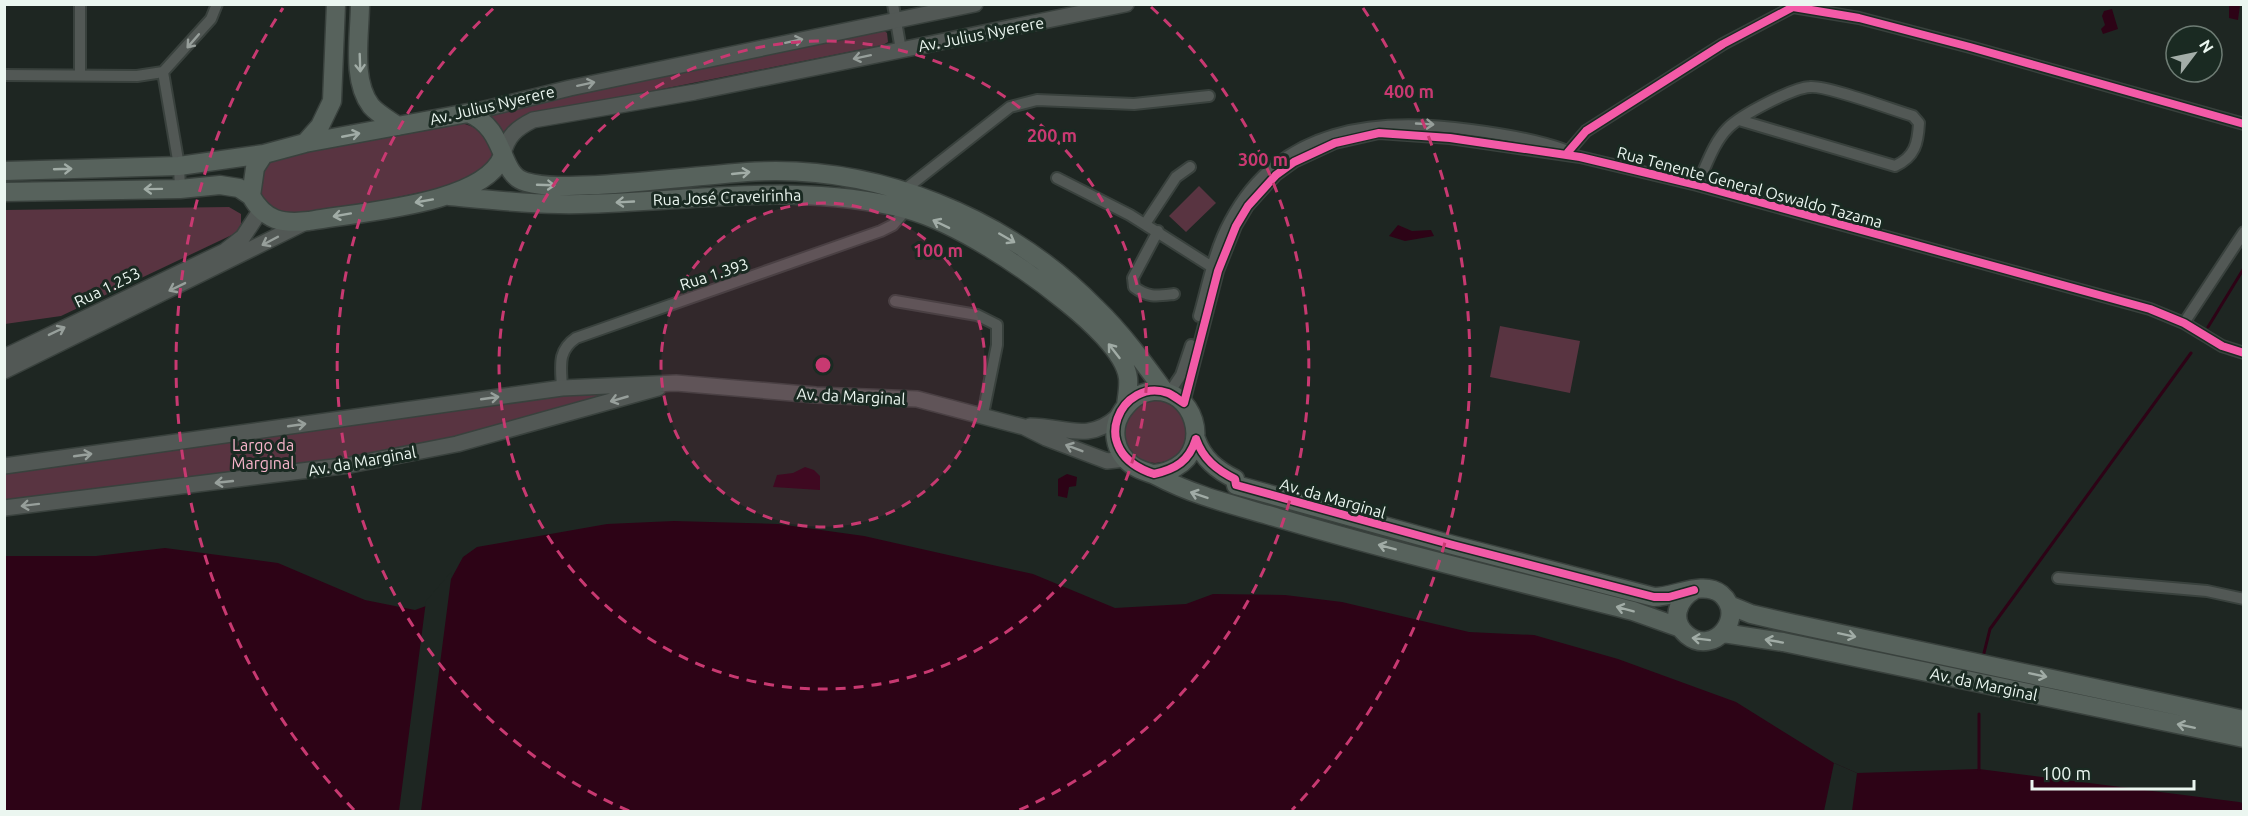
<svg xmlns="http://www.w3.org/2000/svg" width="2248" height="816" viewBox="0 0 2248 816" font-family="Ubuntu,sans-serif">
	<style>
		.green { fill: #593441 }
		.water { fill: #2d0316 }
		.pier { fill: #1e2622 }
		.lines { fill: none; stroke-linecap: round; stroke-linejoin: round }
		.stream { stroke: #2d0316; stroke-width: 3 }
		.minor-casing { stroke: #39413d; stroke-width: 14 }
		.secondary-casing { stroke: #39413d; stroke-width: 18 }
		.primary-casing { stroke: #39413d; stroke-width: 21 }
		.minor { stroke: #525855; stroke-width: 10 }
		.secondary { stroke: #525855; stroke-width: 15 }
		.primary { stroke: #57625c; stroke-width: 18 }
		.cycleway-casing { stroke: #1a2a22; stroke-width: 11 }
		.cycleway { stroke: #f35aa7; stroke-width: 8 }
		.oneway { stroke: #979f9b }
		.oneway2 { stroke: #a1aca6 }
		.ring { fill: none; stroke: #c83971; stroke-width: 3; stroke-dasharray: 10 8 }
		.labels { text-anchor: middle; stroke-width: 6; stroke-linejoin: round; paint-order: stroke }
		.street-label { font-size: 16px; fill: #ebf6f0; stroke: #1a2a22 }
		.park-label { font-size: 16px; fill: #f9b6cc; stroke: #1a2a22 }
		.centre { fill: #c83971; stroke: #1a2a22; stroke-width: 3 }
		.ring-label { font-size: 18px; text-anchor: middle; font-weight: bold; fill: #c83971; stroke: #1a2a22; stroke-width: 6; stroke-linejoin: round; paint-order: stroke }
	</style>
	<rect width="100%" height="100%" fill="#1e2622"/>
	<path class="green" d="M882,29L887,33L888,42L883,45L522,117L501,135L484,113Z
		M459,123C477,125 499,141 490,162C487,169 476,176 470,182L297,218L262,207C255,173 256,166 291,154Z
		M1199,186L1216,203L1186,232L1169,216Z
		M229,207L241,214V224L236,233L61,316L5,324V210Z
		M1500,326L1580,341L1570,393L1490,377Z
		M609,393L607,396L539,413L448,441L404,447L357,459L5,504L4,470L538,394Z
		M1123 431a32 32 0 1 1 64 0a32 32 0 1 1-64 0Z"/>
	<path class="water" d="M2229,5H2240L2238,20L2229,18Z
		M2112,9L2118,29L2103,34L2101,29L2105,25L2102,16L2104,11Z
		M1398,225L1412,231L1431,230L1434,236L1405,241L1389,236Z
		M805,467L814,470L820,476V490L773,487L777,475L793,473Z
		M1067,474L1077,477L1076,486L1069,487L1067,498L1058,496V479Z
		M674,521L778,524L864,536L1033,574L1115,608L1186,604L1213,594L1285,595L1342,602L1469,632L1534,635L1618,659L1736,702L1834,763L1857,773L1979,769L2239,802L2243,803V811H5L4,556H96L165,548L278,563L365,600L415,610L426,606L451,579L463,557L477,547L607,524Z"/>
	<path class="pier" d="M452,571L421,811H399L426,601Z
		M1834,763L1857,773L1852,811H1824Z"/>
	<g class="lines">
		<path class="stream" d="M2208,327L2244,268
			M1983,657L1990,629L2191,353
			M1979,714V769"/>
		<g class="minor-casing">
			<path id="minor" d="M893,4L901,50
				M163,72L179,166L180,189
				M163,72L211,19L217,4
				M4,75L137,76L163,72
				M80,75V4
				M1568,152L1586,131L1723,44L1793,7L1859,18L1970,47L2244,124
				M1057,178L1130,215L1212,267
				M1697,185C1706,167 1713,143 1728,128C1741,115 1792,88 1810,87C1826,85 1893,110 1913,116L1919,123C1918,143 1915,157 1895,166L1739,120
				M903,191L1010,107L1037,100L1134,104L1209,96
				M1145,224L1176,177L1190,167
				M1158,231L1133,278L1134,287C1148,298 1157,296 1174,294
				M895,301L977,315L997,325V345L983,414
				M1199,316C1208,284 1214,250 1230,221C1280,126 1377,117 1471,130C1502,134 1535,139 1565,150
				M2184,323L2244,232
				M562,388C561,366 557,351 576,338L881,231L893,225L907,209
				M1169,393L1181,375L1191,345
				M1184,403L1218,271L1236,226L1248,206L1276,175L1294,162L1335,143L1379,133L1450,138L1580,157L1697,185L2150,309L2184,323L2222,346L2244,353
				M2058,578L2207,591L2244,599"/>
		</g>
		<g class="secondary-casing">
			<path id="secondary" d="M468,113L570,88L975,4
				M503,155C507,136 517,128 533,120L695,92L1126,4
				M4,357L225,251L243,237L260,211
				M4,371L306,222
				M1030,426C1064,426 1088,443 1117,417
				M4,466L562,388L676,383L816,395L917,399L1024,427L1046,438L1107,461L1125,459
				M4,508L350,465L457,444L658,388"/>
		</g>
		<g class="primary-casing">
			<path id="primary" d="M360,4C360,35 351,80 371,106C378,114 389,120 398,126
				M305,143L320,126L332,101L336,4
				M264,154L255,168L251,196C265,221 282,224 309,221C357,212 485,205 503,155
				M4,171L179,166L264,154L305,143L468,113C508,129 498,175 526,182C548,188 575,186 598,185C648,182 697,176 747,172C875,163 1007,217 1096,308C1122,333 1144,363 1165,392
				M4,192L180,189L220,185L239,188L251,196
				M449,196C492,200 537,205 581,204C689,202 799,181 906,209C958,223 1024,268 1066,302C1086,318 1125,352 1128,378C1129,387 1127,397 1126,405
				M1196,439C1203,459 1217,470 1235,479L1236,485L1453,545L1654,597C1675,597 1703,580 1721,594C1747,616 1714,657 1687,635C1670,621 1677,600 1694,590
				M1154,474C1162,473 1170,471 1176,467C1212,447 1194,388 1153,391C1139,393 1131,399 1123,410C1110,428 1114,452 1132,465C1140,471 1149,472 1157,476C1193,495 1230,504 1268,515C1389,551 1511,580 1633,611L1681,628
				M1729,605L1751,614L1790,623L2244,720
				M1723,633L1783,642L2244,738"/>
		</g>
		<use href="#minor" class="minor"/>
		<use href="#secondary" class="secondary"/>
		<use href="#primary" class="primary"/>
		<g class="cycleway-casing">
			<path id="cycleway" d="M1568,152L1586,131L1723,44L1793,7L1859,18L1970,47L2244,124
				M1196,439C1189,461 1176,469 1154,474C1083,451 1123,376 1168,393C1173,395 1179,400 1184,403L1218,271L1236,226L1248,206L1276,175L1294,162L1335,143L1379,133L1450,138L1580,157L1697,185L2150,309L2184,323L2222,346L2244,353
				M1196,439C1203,459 1217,470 1235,479L1236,485L1453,545L1654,597H1669L1694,590"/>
		</g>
		<use href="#cycleway" class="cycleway"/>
	</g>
	<defs><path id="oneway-shaft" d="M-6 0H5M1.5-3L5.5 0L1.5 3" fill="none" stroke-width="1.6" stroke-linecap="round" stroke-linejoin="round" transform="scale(1.5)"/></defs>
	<g class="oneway">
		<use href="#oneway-shaft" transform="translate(193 41) rotate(131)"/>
		<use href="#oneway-shaft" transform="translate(794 41) rotate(-12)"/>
		<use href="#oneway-shaft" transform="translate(862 57) rotate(168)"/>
		<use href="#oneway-shaft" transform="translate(586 84) rotate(-12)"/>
		<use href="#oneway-shaft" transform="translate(1425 124) rotate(3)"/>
		<use href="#oneway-shaft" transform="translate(270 241) rotate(152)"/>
		<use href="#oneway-shaft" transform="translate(177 287) rotate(154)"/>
		<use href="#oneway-shaft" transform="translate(57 331) rotate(-26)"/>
		<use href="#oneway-shaft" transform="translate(490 398) rotate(-8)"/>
		<use href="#oneway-shaft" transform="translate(619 399) rotate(164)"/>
		<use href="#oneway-shaft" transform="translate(297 425) rotate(-8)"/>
		<use href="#oneway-shaft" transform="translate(1074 448) rotate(-159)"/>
		<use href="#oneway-shaft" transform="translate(83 455) rotate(-8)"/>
		<use href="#oneway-shaft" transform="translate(224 482) rotate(174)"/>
		<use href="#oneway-shaft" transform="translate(30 505) rotate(173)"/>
	</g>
	<g class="oneway2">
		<use href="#oneway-shaft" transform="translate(360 63) rotate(88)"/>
		<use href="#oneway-shaft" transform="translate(351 135) rotate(-11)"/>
		<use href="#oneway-shaft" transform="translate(63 169) rotate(-2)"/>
		<use href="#oneway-shaft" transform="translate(741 173) rotate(-6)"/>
		<use href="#oneway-shaft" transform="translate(546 185) rotate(2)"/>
		<use href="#oneway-shaft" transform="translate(153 189) rotate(179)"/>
		<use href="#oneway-shaft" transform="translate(424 201) rotate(170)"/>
		<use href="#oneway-shaft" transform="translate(625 202) rotate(177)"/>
		<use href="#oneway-shaft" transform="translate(342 215) rotate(170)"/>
		<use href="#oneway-shaft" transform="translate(941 224) rotate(-154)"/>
		<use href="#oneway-shaft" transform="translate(1007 238) rotate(30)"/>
		<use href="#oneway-shaft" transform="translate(1114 351) rotate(-128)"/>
		<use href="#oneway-shaft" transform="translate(1199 495) rotate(-161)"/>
		<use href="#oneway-shaft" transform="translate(1387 547) rotate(-165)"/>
		<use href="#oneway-shaft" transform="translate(1625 609) rotate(-165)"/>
		<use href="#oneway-shaft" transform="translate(1847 635) rotate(12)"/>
		<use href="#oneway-shaft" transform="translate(1701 639) rotate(-173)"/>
		<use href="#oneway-shaft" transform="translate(1774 641) rotate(-170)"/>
		<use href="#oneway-shaft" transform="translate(2038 675) rotate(12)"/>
		<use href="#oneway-shaft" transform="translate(2186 726) rotate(-168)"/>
	</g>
	<circle cx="823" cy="365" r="162" fill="#c83971" fill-opacity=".12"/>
	<g class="ring">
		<circle cx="823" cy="365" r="162"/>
		<circle cx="823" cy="365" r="324"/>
		<path d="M629 811A486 486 0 0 1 495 7M1151 7A486 486 0 0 1 1017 811"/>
		<path d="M354 810A647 647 0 0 1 283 8M1363 8A647 647 0 0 1 1292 810"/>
	</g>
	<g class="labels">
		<g class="street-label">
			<text transform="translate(981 34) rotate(-11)" y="6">Av. Julius Nyerere</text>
			<text transform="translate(492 105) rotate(-13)" y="6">Av. Julius Nyerere</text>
			<text transform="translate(1750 187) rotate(15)" y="6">Rua Tenente General Oswaldo Tazama</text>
			<text transform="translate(727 197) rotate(-2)" y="6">Rua José Craveirinha</text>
			<text transform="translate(714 274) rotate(-18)" y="6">Rua 1.393</text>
			<text transform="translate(107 287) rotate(-26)" y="6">Rua 1.253</text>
			<text transform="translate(851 396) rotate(3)" y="6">Av. da Marginal</text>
			<text transform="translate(362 461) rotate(-10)" y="6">Av. da Marginal</text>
			<text transform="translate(1333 498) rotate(16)" y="6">Av. da Marginal</text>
			<text transform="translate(1984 684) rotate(12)" y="6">Av. da Marginal</text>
		</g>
		<g class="park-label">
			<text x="263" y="451">Largo da<tspan x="263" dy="18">Marginal</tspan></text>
		</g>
	</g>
	<circle cx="823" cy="365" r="9" class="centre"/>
	<g class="ring-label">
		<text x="1409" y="98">400 m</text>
		<text x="1052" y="142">200 m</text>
		<text x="1263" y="166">300 m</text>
		<text x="938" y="257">100 m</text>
	</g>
	<rect width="2248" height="816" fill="none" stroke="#ebf6f0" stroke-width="12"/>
	<g transform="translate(2194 54) rotate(58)"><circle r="28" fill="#1a2a22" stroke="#6e7c74" stroke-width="1.5"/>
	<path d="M0-4.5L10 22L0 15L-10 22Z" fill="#a3ada8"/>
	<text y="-9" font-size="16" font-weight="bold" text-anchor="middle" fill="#ebf6f0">N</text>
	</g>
	<path d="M2032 780v9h162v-9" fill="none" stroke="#ebf6f0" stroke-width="3"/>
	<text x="2041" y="780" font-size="18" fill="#ebf6f0" stroke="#1a2a22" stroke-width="4.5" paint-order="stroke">100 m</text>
</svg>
